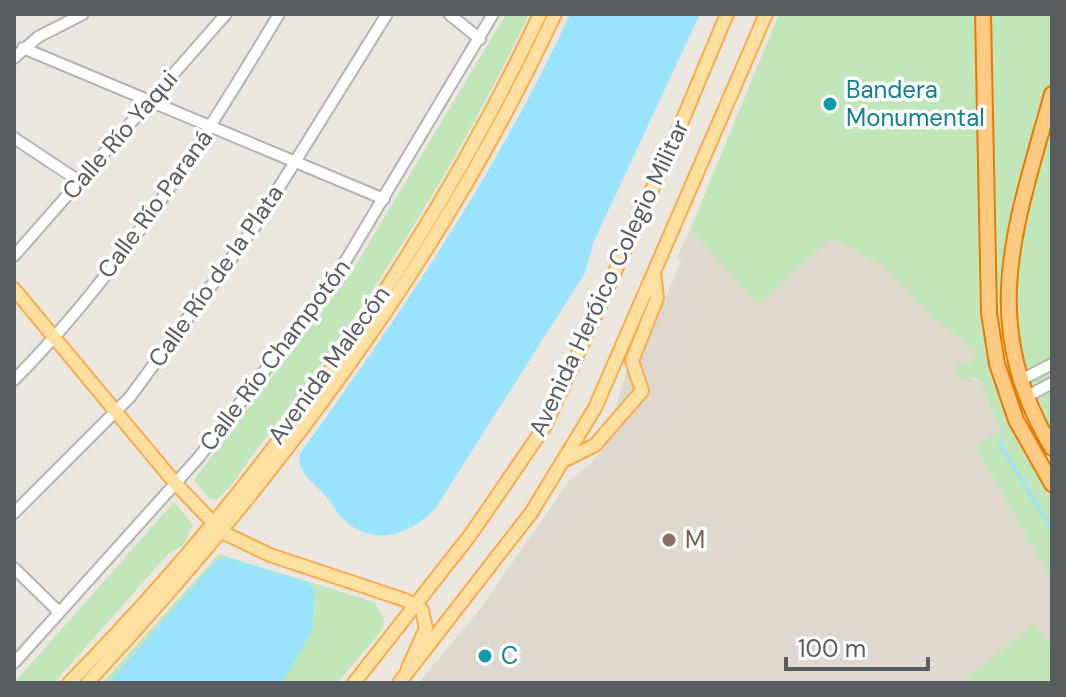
<svg xmlns="http://www.w3.org/2000/svg" width="1066" height="697" viewBox="0 0 1066 697" font-family="'DM Sans',sans-serif">
	<style>
		.education { fill: #ded8cf }
		.green { fill: #c0e6b9 }
		.water { fill: #9be4ff }
		.lines { fill: none; stroke-linecap: round; stroke-linejoin: round }
		.stream { stroke: #9be4ff; stroke-width: 3 }
		.minor-casing { stroke: #b0b4b8; stroke-width: 14 }
		.major-casing { stroke: #f8ac4b; stroke-width: 16 }
		.highway-casing { stroke: #ea7b00; stroke-width: 18 }
		.minor { stroke: #fff; stroke-width: 10 }
		.major { stroke: #ffe0a0; stroke-width: 12 }
		.highway { stroke: #ffcb82; stroke-width: 14 }
		.culture-dot { fill: #0f9aa8; stroke: #fff; stroke-width: 3 }
		.education-dot { fill: #8d6e63; stroke: #fff; stroke-width: 3 }
		.labels { text-anchor: middle; stroke-width: 7; stroke-linejoin: round; paint-order: stroke }
		.culture-label { font-size: 24px; fill: #0d838f; stroke: #fff; text-anchor: start }
		.street-label { font-size: 24px; fill: #585d61; stroke: #fff }
		.education-label { font-size: 24px; fill: #785e54; stroke: #fff; text-anchor: start }
	</style>
	<rect width="100%" height="100%" fill="#ece7de"/>
	<path class="education" d="M690,230L759,304L832,236L883,266L933,317L976,352L972,362L955,367L981,384L1001,431L974,447L1052,581V683H418L478,612L569,481L591,464L624,421L615,411L628,366L637,362L681,262L677,257Z"/>
	<path class="green" d="M506,14H529C472,135 402,250 325,359C294,402 260,443 231,486L216,500L210,499L194,480L353,270Z
		M779,14H1052V581L974,446L1001,431L981,384L974,377L960,380L955,366L972,362L976,352L933,317L883,266L832,237L759,304L690,230Z
		M174,502L193,525L184,545L168,554L54,683H14Z
		M219,554L374,602L384,619L383,629L337,683H102Z
		M1034,624L1052,646V683H970L967,679Z"/>
	<path class="water" d="M570,14H700L594,241L585,273L435,509C410,535 372,548 343,519C337,514 334,505 328,499C315,483 299,476 299,455C400,315 498,171 570,14Z
		M225,557L306,582L315,589L312,631L282,683H108L215,562Z"/>
	<g class="lines">
		<path class="stream" d="M999,442L1052,531"/>
		<g class="minor-casing">
			<path id="minor" d="M449,14L480,39
				M23,48L384,199
				M14,58L38,37L83,14
				M14,138L79,181
				M14,256L226,14
				M14,380C120,273 202,143 279,14
				M1019,381L1052,364
				M1026,397L1052,383
				M14,513L130,397L255,226L387,14
				M14,568L58,611
				M14,663L199,457L336,277L493,14"/>
		</g>
		<g class="major-casing">
			<path id="major" d="M14,289L175,483L222,532L270,555L405,600L422,610L426,628L408,668
				M567,459L595,445L642,391L632,361L657,298L654,273
				M69,683C257,492 426,257 540,14
				M87,683C273,484 440,262 555,14
				M354,683L471,534L545,426L670,150L727,14
				M399,683L531,513L595,408L766,14"/>
		</g>
		<g class="highway-casing">
			<path id="highway" d="M983,14L989,313L997,364L1016,420L1052,484
				M1052,94C1016,226 976,320 1052,448"/>
		</g>
		<use href="#minor" class="minor"/>
		<use href="#major" class="major"/>
		<use href="#highway" class="highway"/>
	</g>
	<g class="culture-dot">
		<circle cx="830" cy="104" r="8"/>
		<circle cx="485" cy="656" r="8"/>
	</g>
	<circle class="education-dot" cx="669" cy="540" r="8"/>
	<g class="labels">
		<g class="culture-label">
			<text x="846" y="98">Bandera<tspan x="846" dy="28">Monumental</tspan></text>
			<text x="501" y="664">C</text>
		</g>
		<g class="street-label">
			<text transform="translate(120 135) rotate(-49)" y="8">Calle Río Yaqui</text>
			<text transform="translate(155 204) rotate(-54)" y="8">Calle Río Paraná</text>
			<text transform="translate(216 276) rotate(-55)" y="8">Calle Río de la Plata</text>
			<text transform="translate(609 278) rotate(-65)" y="8">Avenida Heróico Colegio Militar</text>
			<text transform="translate(275 355) rotate(-53)" y="8">Calle Río Champotón</text>
			<text transform="translate(329 365) rotate(-54)" y="8">Avenida Malecón</text>
		</g>
		<g class="education-label">
			<text x="685" y="548">M</text>
		</g>
	</g>
	<rect width="1066" height="697" fill="none" stroke="#585d61" stroke-width="32"/>
	<path d="M786 657v12h142v-12" fill="none" stroke="#585d61" stroke-width="4"/>
	<text x="798" y="657" font-size="24" fill="#585d61" stroke="#ffffff" stroke-width="6" paint-order="stroke">100 m</text>
</svg>
